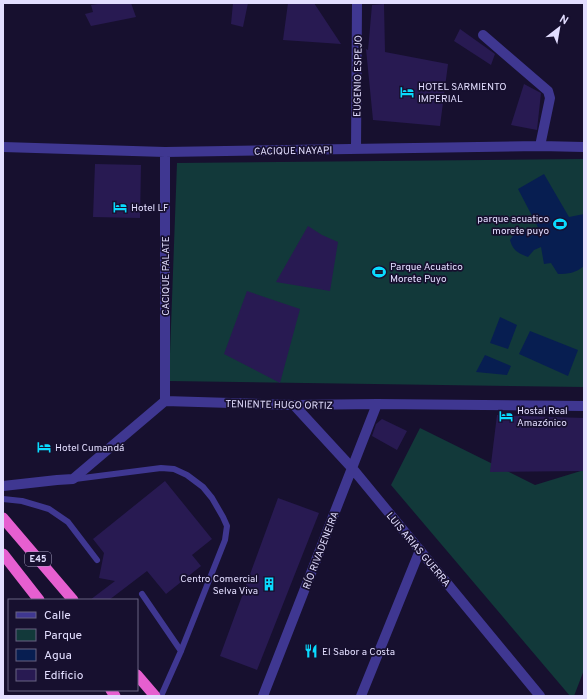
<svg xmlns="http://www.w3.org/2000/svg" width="587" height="699" viewBox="0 0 587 699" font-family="Overpass,sans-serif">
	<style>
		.green { fill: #12393a }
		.water { fill: #071e51 }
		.building { fill: #281a52 }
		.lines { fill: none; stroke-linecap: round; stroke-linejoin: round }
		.service { stroke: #3f3791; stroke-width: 6 }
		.minor { stroke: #3f3791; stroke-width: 10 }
		.trunk { stroke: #e65fd0; stroke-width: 11 }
		.labels { text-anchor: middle; stroke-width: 3.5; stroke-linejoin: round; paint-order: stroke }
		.shield { fill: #17102f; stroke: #a6a0c1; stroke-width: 1 }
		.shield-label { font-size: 9px; font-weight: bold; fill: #e3deff }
		.street-label { font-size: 10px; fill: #e3deff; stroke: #17102f }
		.poi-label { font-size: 10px; fill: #e3deff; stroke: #17102f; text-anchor: start }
	</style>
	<rect width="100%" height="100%" fill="#17102f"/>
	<path class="green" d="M584,159V387L169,381L177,163Z
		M420,428L535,485L584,470V670L574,696H570L391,485Z"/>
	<path class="water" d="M544,174L569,217L584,214V266C576,273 568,274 558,274L551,263L544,264L541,247L534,250L528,257C518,253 513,251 510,240C516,231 521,227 532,231C536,233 537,234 541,233L518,189Z
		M500,317L517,325L508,349L490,343Z
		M530,331L578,350L568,376L519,354Z
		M485,355L511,366L507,375L476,372Z"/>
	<path class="building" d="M104,3H131L136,17L91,26L85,14L93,12L91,5Z
		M233,3H248L243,27L231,24Z
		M288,3H314L341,44L283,40Z
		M384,4L385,52L448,64L440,126L373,120L366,49L368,50L372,5Z
		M460,29L495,54L491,65L454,41Z
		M524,84L541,93L537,130L511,125Z
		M95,164L141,165L140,218L93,217Z
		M308,226L322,235L338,242L330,291L276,282Z
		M247,291L300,309L280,383L224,354Z
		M497,415L584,418V471L490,472Z
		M382,419L407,431L397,450L372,436L376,424Z
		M165,481L212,539L192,555L201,566L166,594L147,571L109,600H90L115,581L99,578L104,553L93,539Z
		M278,498L319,513L257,670L220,656Z"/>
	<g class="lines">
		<path class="service" d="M75,479L161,468L174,469L187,475L203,487L212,498L223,517L227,526L225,540L181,651L161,696
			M3,499L22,501L49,509L68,522L97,560
			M142,594L181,651"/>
		<path class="minor" d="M483,35L541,85L548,91L550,98L540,146
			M3,147L165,152L540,146L584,147
			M356,149L357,3
			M165,401V152
			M294,405L352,468L540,696
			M3,486L57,480L73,479L165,401L294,405L377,404L584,406
			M263,696L377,404
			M361,696L420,550"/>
		<path class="trunk" d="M3,518L73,600
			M3,554L39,600
			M137,675L155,696
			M111,690L115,696"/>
	</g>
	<defs>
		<g id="hotel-bare" transform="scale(1.08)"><path d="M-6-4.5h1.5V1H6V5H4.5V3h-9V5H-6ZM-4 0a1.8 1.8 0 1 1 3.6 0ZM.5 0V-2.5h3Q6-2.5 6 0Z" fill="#0adbff" stroke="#17102f" stroke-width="2.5" paint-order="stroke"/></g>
		<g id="stadium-bare" transform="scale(1.08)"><path d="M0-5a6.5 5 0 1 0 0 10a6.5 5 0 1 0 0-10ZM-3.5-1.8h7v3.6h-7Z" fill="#0adbff" stroke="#17102f" stroke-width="2.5" paint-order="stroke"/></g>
		<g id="building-bare" transform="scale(1.08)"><path d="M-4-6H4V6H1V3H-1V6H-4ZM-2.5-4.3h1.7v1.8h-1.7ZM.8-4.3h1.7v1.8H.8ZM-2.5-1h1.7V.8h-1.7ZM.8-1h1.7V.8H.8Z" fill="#0adbff" stroke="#17102f" stroke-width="2.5" paint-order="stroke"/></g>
		<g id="restaurant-bare" transform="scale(1.08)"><path d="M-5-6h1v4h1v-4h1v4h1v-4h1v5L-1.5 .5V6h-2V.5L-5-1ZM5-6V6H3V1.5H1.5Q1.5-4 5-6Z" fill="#0adbff" stroke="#17102f" stroke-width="2.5" paint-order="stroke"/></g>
	</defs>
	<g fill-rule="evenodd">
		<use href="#hotel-bare" x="407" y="92"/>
		<use href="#hotel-bare" x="120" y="207"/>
		<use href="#stadium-bare" x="560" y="224"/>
		<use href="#stadium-bare" x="379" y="272"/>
		<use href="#hotel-bare" x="506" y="416"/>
		<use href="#hotel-bare" x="44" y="447"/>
		<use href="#building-bare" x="269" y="584"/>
		<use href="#restaurant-bare" x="311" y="651"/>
	</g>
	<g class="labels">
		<rect class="shield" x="25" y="552" width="26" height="14" rx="3"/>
		<g class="shield-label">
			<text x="38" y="562">E45</text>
		</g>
		<g class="street-label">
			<text transform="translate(357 76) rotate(-89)" y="4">EUGENIO ESPEJO</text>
			<text transform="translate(293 150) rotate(-1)" y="4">CACIQUE NAYAPI</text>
			<text transform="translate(165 276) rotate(-90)" y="4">CACIQUE PALATE</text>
			<text transform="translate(279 404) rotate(1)" y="4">TENIENTE HUGO ORTIZ</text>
			<text transform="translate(419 549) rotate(50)" y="4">LUIS ARIAS GUERRA</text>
			<text transform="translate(320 550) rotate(-69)" y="4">RÍO RIVADENEIRA</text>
		</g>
		<g class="poi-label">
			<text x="418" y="90">HOTEL SARMIENTO<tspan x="418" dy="12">IMPERIAL</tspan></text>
			<text x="131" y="211">Hotel LF</text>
			<text x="549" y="222" text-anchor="end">parque acuatico<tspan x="549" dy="12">morete puyo</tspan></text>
			<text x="390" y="270">Parque Acuatico<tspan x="390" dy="12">Morete Puyo</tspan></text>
			<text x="517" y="414">Hostal Real<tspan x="517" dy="12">Amazónico</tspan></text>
			<text x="55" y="451">Hotel Cumandá</text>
			<text x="258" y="582" text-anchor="end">Centro Comercial<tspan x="258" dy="12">Selva Viva</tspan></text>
			<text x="322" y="655">El Sabor a Costa</text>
		</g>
	</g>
	<rect width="587" height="699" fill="none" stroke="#e3deff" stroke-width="8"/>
	<rect x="8" y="599" width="130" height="92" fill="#17102f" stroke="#696282"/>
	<rect x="16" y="612" width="20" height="6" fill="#3f3791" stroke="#696282"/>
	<text x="44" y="619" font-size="12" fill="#e3deff">Calle</text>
	<rect x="16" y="629" width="20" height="12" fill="#12393a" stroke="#696282"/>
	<text x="44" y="639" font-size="12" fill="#e3deff">Parque</text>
	<rect x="16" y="649" width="20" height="12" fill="#071e51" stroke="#696282"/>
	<text x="44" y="659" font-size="12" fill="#e3deff">Agua</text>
	<rect x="16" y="669" width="20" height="12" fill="#281a52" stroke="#696282"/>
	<text x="44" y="679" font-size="12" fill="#e3deff">Edificio</text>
	<g transform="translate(559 28) rotate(31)" stroke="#17102f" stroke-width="3" paint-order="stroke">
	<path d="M0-3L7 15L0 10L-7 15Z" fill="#e3deff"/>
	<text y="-6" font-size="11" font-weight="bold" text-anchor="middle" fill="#e3deff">N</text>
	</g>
</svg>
